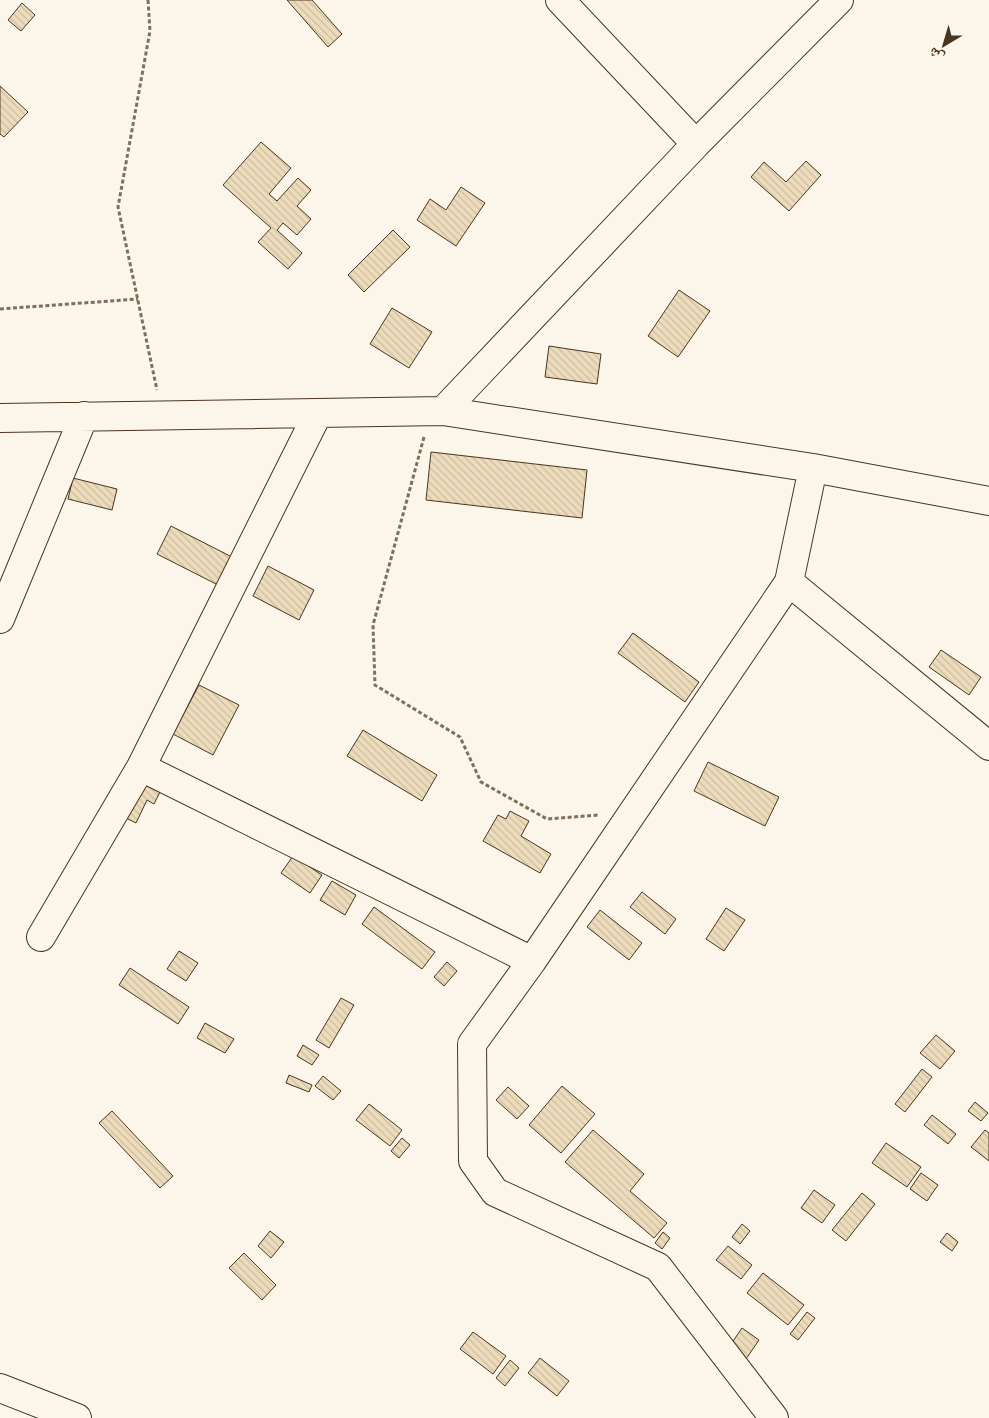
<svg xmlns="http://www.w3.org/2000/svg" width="989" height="1418" viewBox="0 0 989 1418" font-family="Bitter,'Noto Naskh Arabic',serif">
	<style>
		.building { fill: url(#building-back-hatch); stroke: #4a3520 }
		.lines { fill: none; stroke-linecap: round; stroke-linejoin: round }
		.minor-casing { stroke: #4a3520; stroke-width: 30 }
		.path { stroke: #7f6f5c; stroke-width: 3; stroke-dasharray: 4 2.5; stroke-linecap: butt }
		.minor { stroke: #fbf6e9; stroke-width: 28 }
	</style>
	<defs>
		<pattern id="building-back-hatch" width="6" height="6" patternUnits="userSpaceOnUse" patternTransform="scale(1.25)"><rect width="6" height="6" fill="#ecdcbc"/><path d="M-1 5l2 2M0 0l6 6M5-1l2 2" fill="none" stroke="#ccbda1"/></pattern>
	</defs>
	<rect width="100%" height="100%" fill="#fbf6e9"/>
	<path class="building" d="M287,0H312L342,34L328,47Z
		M22,3L35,15L21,31L8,20Z
		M0,86L28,112L4,137L0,134Z
		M261,142L291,168L269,194L277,201L298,178L311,190L297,206L311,219L297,235L283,223L277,230L302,253L288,269L258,242L271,228L223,185Z
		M806,161L821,175L789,211L751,177L764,162L786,182Z
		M461,187L485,203L456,246L417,220L430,199L446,210Z
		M393,230L410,247L364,292L348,275Z
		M679,290L710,311L678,357L648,336Z
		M392,308L432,332L409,368L370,344Z
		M549,346L601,354L597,384L545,377Z
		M431,452L587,470L582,518L426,500Z
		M73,478L117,489L112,510L68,499Z
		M171,526L232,557L218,585L157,554Z
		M268,566L314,590L299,620L253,596Z
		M633,633L699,682L685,702L618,653Z
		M941,650L981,677L969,695L929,667Z
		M199,685L239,705L213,755L173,734Z
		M363,730L437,775L422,801L347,756Z
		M708,762L779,797L765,826L694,791Z
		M143,776L163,786L154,804L147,800L136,823L122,816Z
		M510,811L529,821L521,836L551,854L540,873L483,841L498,815L506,819Z
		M293,856L322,875L310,893L281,873Z
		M332,881L356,895L345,915L320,900Z
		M642,892L676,919L665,934L630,907Z
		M374,907L435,952L422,969L362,924Z
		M726,908L745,920L724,951L706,939Z
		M600,910L642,943L629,960L587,927Z
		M179,951L198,963L186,981L167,969Z
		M447,962L457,971L444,986L434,977Z
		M130,968L189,1007L178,1024L119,985Z
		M341,998L354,1005L329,1048L316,1040Z
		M205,1023L234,1039L225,1053L197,1038Z
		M936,1035L955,1051L940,1069L920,1053Z
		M303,1045L319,1055L312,1065L297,1056Z
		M922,1069L932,1077L905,1112L895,1104Z
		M289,1075L312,1085L309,1092L286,1083Z
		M323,1076L341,1091L333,1100L315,1086Z
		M562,1086L595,1114L561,1153L529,1125Z
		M508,1087L529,1106L517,1119L496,1100Z
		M975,1102L988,1113L981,1121L968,1111Z
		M369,1104L402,1130L390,1146L356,1120Z
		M112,1111L173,1176L160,1188L99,1123Z
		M932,1115L956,1134L948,1144L924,1125Z
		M593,1130L644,1174L630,1191L667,1223L654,1238L565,1162Z
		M985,1130L989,1133V1161L971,1147Z
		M402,1138L410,1145L399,1158L391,1151Z
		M886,1143L921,1167L907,1187L872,1163Z
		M921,1173L938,1185L927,1201L910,1189Z
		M814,1190L835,1205L822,1223L801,1208Z
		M862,1193L875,1204L846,1241L832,1230Z
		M742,1224L750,1231L740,1244L732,1237Z
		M270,1231L284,1242L271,1258L258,1246Z
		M663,1232L670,1238L662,1249L655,1243Z
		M947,1233L958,1242L952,1251L940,1242Z
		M728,1246L752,1265L741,1279L716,1260Z
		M244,1253L276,1285L262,1300L229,1268Z
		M763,1273L804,1305L788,1325L747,1293Z
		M807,1312L815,1318L798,1340L790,1334Z
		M742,1328L759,1340L746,1359L729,1347Z
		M473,1332L506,1356L493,1374L460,1349Z
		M540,1358L569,1381L557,1396L528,1373Z
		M510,1360L519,1368L505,1386L496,1378Z"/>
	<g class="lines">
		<g class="minor-casing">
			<path id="minor" d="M560,0L696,144
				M443,411L696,144L839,0
				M0,418L443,411L813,468L989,501
				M789,582L989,746
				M0,619L84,416
				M141,767L532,961
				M41,937L141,767L318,413
				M0,1388L77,1418
				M774,1418L658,1267L495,1192L473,1161L472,1044L532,961L789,582L813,468"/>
		</g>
		<path class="path" d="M148,0L150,31L118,207L157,390
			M0,309L138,299
			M424,437L373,625L375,685L460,737L481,782L547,819L599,815"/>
		<use href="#minor" class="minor"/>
	</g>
	<g transform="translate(944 45) rotate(218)" stroke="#fbf6e9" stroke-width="4" paint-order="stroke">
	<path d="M0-4L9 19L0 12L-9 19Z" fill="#4a3520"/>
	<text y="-8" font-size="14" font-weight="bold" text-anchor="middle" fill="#4a3520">ش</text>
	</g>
</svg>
